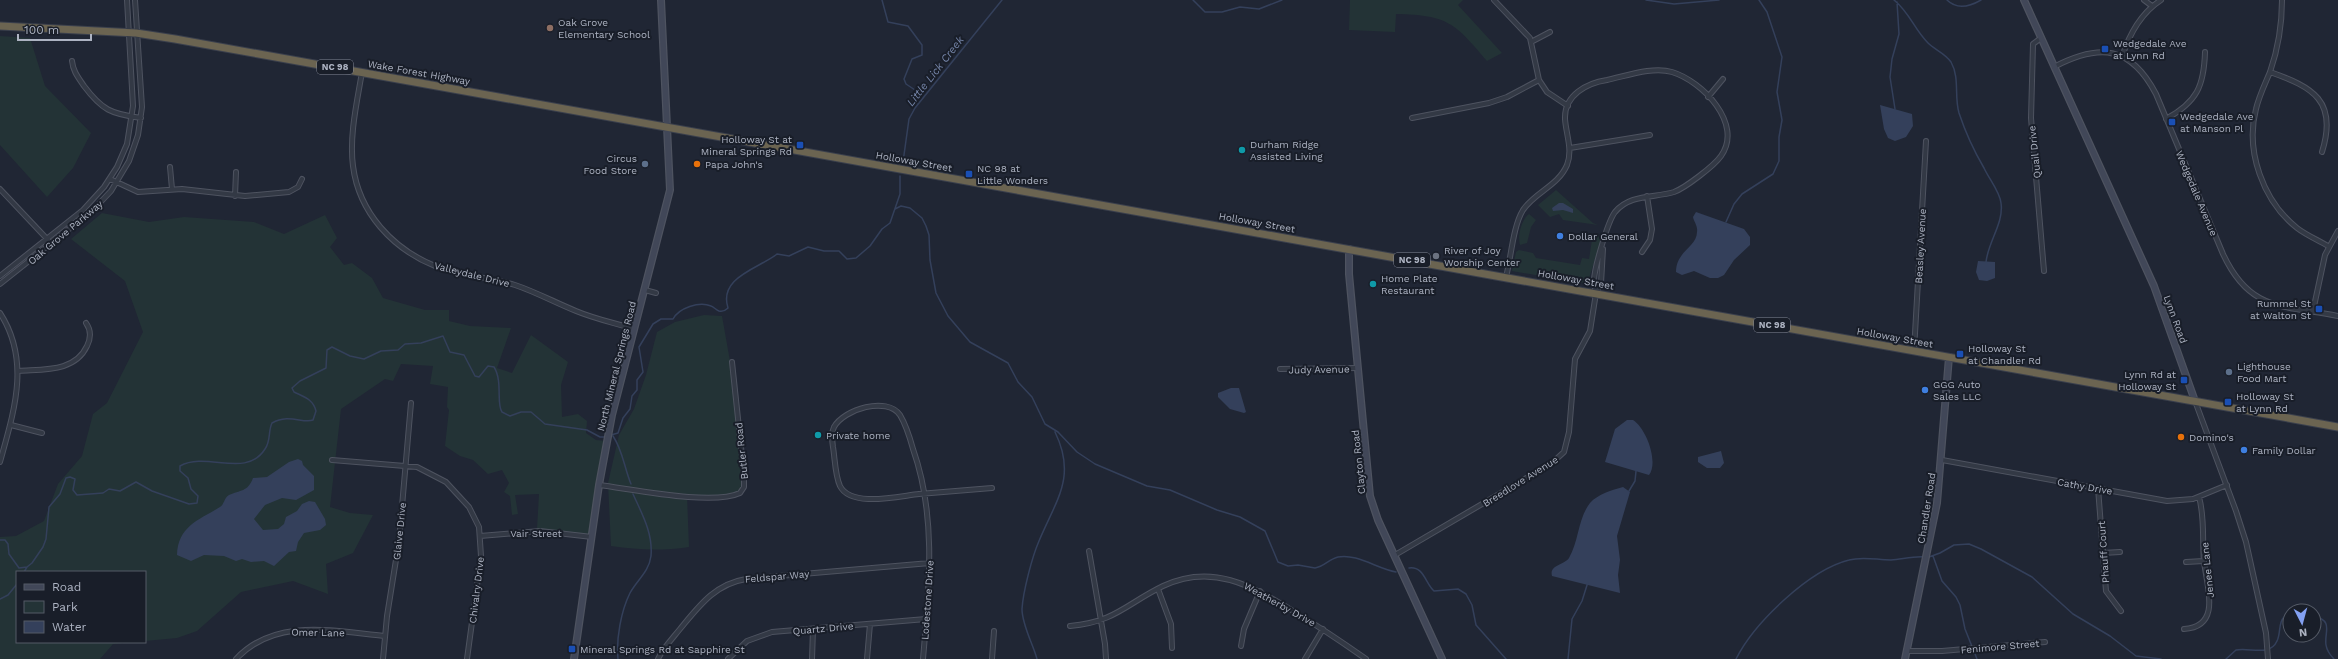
<svg xmlns="http://www.w3.org/2000/svg" width="2338" height="659" viewBox="0 0 2338 659" font-family="'Work Sans',sans-serif">
	<style>
		.green { fill: #233336 }
		.water { fill: #34405b }
		.lines { fill: none; stroke-linecap: round; stroke-linejoin: round }
		.stream { stroke: #34405b; stroke-width: 1.5 }
		.street-casing { stroke: #4e5360; stroke-width: 6 }
		.secondary-casing { stroke: #4e5360; stroke-width: 8 }
		.highway-casing { stroke: #3b404d; stroke-width: 9 }
		.street { stroke: #333945; stroke-width: 4 }
		.secondary { stroke: #414758; stroke-width: 5.5 }
		.highway { stroke: #6b6451; stroke-width: 7 }
		.education-dot { fill: #8d6e63; stroke: #191e29; stroke-width: 1.5 }
		.transit-dot { fill: #1a4fb4; stroke: #191e29; stroke-width: 1.5 }
		.culture-dot { fill: #0f9aa8; stroke: #191e29; stroke-width: 1.5 }
		.service-dot { fill: #5c6f8a; stroke: #191e29; stroke-width: 1.5 }
		.food-dot { fill: #e8710a; stroke: #191e29; stroke-width: 1.5 }
		.shop-dot { fill: #3f7fe0; stroke: #191e29; stroke-width: 1.5 }
		.worship-dot { fill: #6b7280; stroke: #191e29; stroke-width: 1.5 }
		.labels { text-anchor: middle; stroke-width: 4; stroke-linejoin: round; paint-order: stroke }
		.shield { fill: #191e29; stroke: #818694; stroke-width: 1 }
		.shield-label { font-size: 9px; font-weight: bold; fill: #adb3c2 }
		.poi-label { font-size: 10px; fill: #adb3c2; stroke: #191e29; text-anchor: start }
		.street-label { font-size: 10px; fill: #adb3c2; stroke: #191e29 }
		.water-label { font-size: 11px; font-style: italic; fill: #7686aa; stroke: #191e29 }
	</style>
	<rect width="100%" height="100%" fill="#202634"/>
	<path class="green" d="M1350,0H1463L1458,5L1502,53L1487,61C1455,23 1448,15 1396,14L1395,32L1349,30Z
		M0,36L30,38L45,86L91,133L73,168L47,197L0,145Z
		M1556,190L1593,223L1598,225L1563,220L1559,214L1550,217L1538,205Z
		M102,213L149,222L184,217L254,222L284,234L325,215L337,238L330,247L344,265L352,263L372,278L383,298L425,310H449V321L470,326L511,328L497,368L512,373L531,335L568,362L561,385L562,417L578,414L587,421L586,433L596,440L606,441L592,536L537,529L539,494L515,495L518,514L512,515L510,496L504,492L509,483L502,470L488,474L473,460L460,456L445,446L449,410L447,407L448,387L430,384L433,366L401,364L393,381L385,379L341,409L330,507L350,513L373,515L353,553L326,564L328,594L293,581L241,592L197,631L177,638L145,641V572H17V642H132L113,644L100,659H0V537L16,536L44,521L58,484L82,456L93,414L107,403L143,332L125,281L71,239Z
		M1529,214L1536,220L1531,227L1527,243L1520,245C1517,235 1522,219 1529,214Z
		M1588,233L1600,235L1601,242L1587,284L1512,271L1516,252L1519,250L1533,253L1536,258L1580,265L1582,258L1589,259L1592,240L1587,238Z
		M704,315L722,316L730,361L744,486L736,494L714,496L687,495L689,547C662,551 638,550 611,546L608,483L619,435L634,409L646,375L657,332L675,322Z"/>
	<path class="water" d="M1880,105L1912,114L1913,126L1906,137L1895,141L1888,138L1884,129Z
		M1559,203H1563L1573,209V213L1563,210L1553,211L1552,208Z
		M1696,212L1744,229L1750,237V245L1734,260L1724,275L1718,278H1710L1694,271L1682,275L1676,272C1676,251 1697,247 1697,232C1698,226 1694,222 1693,217Z
		M1978,261L1995,262V278L1987,281L1979,280L1976,272Z
		M1231,388H1239L1246,412L1244,413L1230,409L1218,397V393Z
		M1627,420H1633C1646,428 1659,462 1649,475L1605,462L1615,429Z
		M1721,451L1724,463L1720,468H1707L1698,462V457Z
		M298,459L302,461L303,465L314,476V490L296,500L282,498L265,505L254,519L263,530L278,529L284,524L286,517L297,511L302,504L309,501L315,502L325,519L326,525L320,530L304,533L298,542L296,551L289,552L274,566L264,561L251,562L242,559L236,561L224,556L204,555L191,561L177,555C178,526 199,520 220,507C224,505 224,498 229,495C240,490 248,492 253,478L267,477L289,462Z
		M1623,487L1630,492L1617,536L1620,560L1618,575L1620,593L1552,576C1549,565 1564,565 1569,558C1579,541 1578,518 1590,503C1598,494 1612,490 1623,487Z"/>
	<g class="lines">
		<path class="stream" d="M882,0L888,22L908,26L922,45V55L912,59L904,79L906,84L915,90L917,104
			M1193,0L1205,12H1222L1240,7L1259,9L1282,0
			M1646,0L1674,4L1719,0
			M1894,0C1910,13 1914,29 1928,43C1935,50 1945,53 1951,62C1960,78 1954,96 1959,113C1965,131 1974,151 1984,168C1989,179 2000,192 2001,203C2004,223 1988,242 1986,262
			M1947,0C1957,10 1969,7 1981,0
			M1895,109L1890,77L1892,59L1899,34L1897,2
			M903,162L909,119L915,108L1002,0
			M895,209L901,206L910,208L922,218L926,226L929,235L930,260L936,293L948,316L970,342L1008,363L1018,382L1032,397L1045,424L1058,432L1077,452L1095,464L1147,486L1170,490L1217,510L1240,517L1265,531L1278,562L1288,566L1298,565L1315,568C1324,567 1329,559 1338,557C1356,553 1378,569 1396,572
			M1726,222L1734,204L1742,194L1773,174L1779,161V137L1782,120L1777,92L1782,57L1767,12L1759,0
			M611,435L618,433L623,418L630,409L632,396L637,390V380L643,372L639,347L653,324L661,319H673C679,308 699,301 711,306C714,307 716,310 719,311C723,312 726,310 728,308C718,277 760,268 777,254L789,256L808,247L824,251H839L847,259L856,258L870,246L882,229L890,223L900,194V176
			M613,436C623,451 624,467 631,484
			M1629,491L1635,481L1636,471
			M0,540H5L8,544L9,554L19,568L27,567L32,563L43,547L46,539L49,507L60,494L66,478L70,477L75,479L73,490L77,495L103,493L109,489L120,491L136,482L152,491L189,504L197,503L198,496L191,489L188,478L180,471V466C207,451 246,479 265,449C271,441 268,431 272,423C289,413 303,424 313,420L316,411C313,399 304,397 294,392L292,388L300,381L326,368L327,350L332,347L350,356L364,359L381,351L398,350L405,344L421,343L443,336L450,352L464,355L475,376L479,377L488,366L494,367C503,381 496,404 502,412L510,416L521,412H531L545,424L587,430L600,437H605
			M1933,556L1942,581L1956,597L1960,605L1965,629L1977,659
			M1929,557L1940,553L1954,545L1969,544L1981,549L2032,577L2073,614L2110,636L2136,656L2161,659
			M1409,568C1424,566 1425,583 1434,591L1458,589L1466,594L1472,605L1476,625L1506,659
			M24,572L27,567
			M0,599L8,595L17,584
			M2314,616C2334,621 2324,632 2326,645C2327,651 2330,655 2334,659
			M618,659C616,639 621,611 630,593C637,580 649,572 651,556C653,533 642,514 633,494
			M1037,659C1033,644 1022,625 1022,609C1023,592 1032,557 1039,541C1056,500 1077,477 1055,432
			M1568,659L1572,619L1582,601L1588,582
			M1736,659C1754,623 1809,570 1849,560C1863,556 1877,560 1891,560C1903,559 1914,556 1925,557
			M2226,659L2236,650C2249,647 2270,657 2277,641C2281,633 2278,623 2284,617L2290,618"/>
		<g class="street-casing">
			<path id="street" d="M1494,0L1530,38L1539,80L1547,92L1568,106
				M2144,0L2152,6
				M2282,0C2282,24 2278,49 2270,72C2265,84 2259,96 2256,109C2245,151 2263,201 2297,228C2306,235 2318,240 2328,246
				M2041,38L2033,44L2031,118L2044,271
				M1531,42L1550,32
				M2122,57C2129,35 2141,13 2161,0
				M72,61C73,71 78,77 84,86C102,110 111,114 141,118
				M2054,67C2100,43 2131,46 2156,94L2223,254C2250,312 2283,305 2338,316
				M362,72C357,102 349,136 353,166C359,213 393,249 435,266C461,276 489,277 515,285C536,292 556,303 576,311C595,319 615,323 634,329
				M2270,72C2313,87 2338,101 2322,152
				M1708,97L1723,79
				M1412,118L1489,103L1507,97L1539,80
				M2166,119C2197,102 2204,86 2205,52
				M1570,148L1650,135
				M170,167L172,189
				M110,179L138,192L182,189L245,196L289,192L298,187L302,179
				M0,189L49,241
				M235,196L236,172
				M1642,252L1650,240L1652,229L1647,196
				M0,276L83,210L104,187L117,167L127,144L133,106L127,0
				M1506,277C1511,258 1513,226 1523,210C1535,192 1558,186 1567,165C1573,150 1566,134 1565,119C1564,95 1587,83 1607,80C1626,76 1653,66 1672,72C1702,81 1744,124 1721,156C1714,166 1685,188 1674,192C1654,198 1630,194 1615,212C1608,221 1594,268 1594,281C1594,285 1595,289 1596,293
				M0,284L93,210L111,191L129,161L138,135L142,107L135,0
				M645,290L656,293
				M2313,311L2325,255L2338,231
				M0,313C31,361 14,411 0,462
				M1914,351L1926,141
				M1280,369L1358,368
				M19,371C44,369 75,372 87,346C91,338 91,330 86,323
				M2195,401L2236,511L2246,542L2266,633L2268,659
				M11,425L42,433
				M332,460L417,467L446,482L469,507L479,527L481,556L467,659
				M1942,460L2167,501L2193,499L2227,485
				M599,485C632,489 712,506 740,493L744,487V475L732,362
				M2098,488L2106,591L2121,611
				M480,536L540,531L592,537
				M1089,551L1105,644L1106,659
				M2103,553L2120,552
				M1395,555L1552,463L1564,452L1569,432L1575,359L1590,331L1596,293L1601,283L1603,249
				M2186,562L2204,561
				M1158,589L1171,624L1172,648
				M1070,626C1115,622 1126,604 1163,586C1212,563 1250,585 1293,611C1318,626 1342,642 1366,659
				M2184,629C2223,627 2206,584 2204,561C2202,540 2205,518 2199,497
				M1241,646L1244,629L1260,591
				M1907,651H1942L2045,642
				M236,659C275,617 334,631 384,636
				M383,659L387,616L399,541L411,403
				M658,659C663,648 672,639 680,629C699,606 715,584 746,579L930,563
				M728,659L747,641L772,632L926,619
				M812,659L813,629
				M867,659L870,624
				M923,659C929,589 937,517 913,449C910,438 906,425 900,415C887,396 844,409 834,427C831,433 832,440 833,447C835,459 835,475 840,486C851,508 899,496 919,494C944,492 968,490 992,488
				M992,659L994,631
				M1305,659L1323,629"/>
		</g>
		<g class="secondary-casing">
			<path id="secondary" d="M2024,0L2154,286L2195,401
				M1349,249V274L1370,496L1378,520L1442,659
				M574,659L599,485L612,415L670,190L661,0
				M1905,659L1937,503L1949,357"/>
		</g>
		<g class="highway-casing">
			<path id="highway" d="M0,26L136,33L175,39L2338,427"/>
		</g>
		<use href="#street" class="street"/>
		<use href="#secondary" class="secondary"/>
		<use href="#highway" class="highway"/>
	</g>
	<circle class="education-dot" cx="550" cy="28" r="4"/>
	<g class="transit-dot">
		<rect x="2101" y="45" width="8" height="8" rx="2"/>
		<rect x="2168" y="118" width="8" height="8" rx="2"/>
		<rect x="796" y="141" width="8" height="8" rx="2"/>
		<rect x="965" y="170" width="8" height="8" rx="2"/>
		<rect x="2315" y="305" width="8" height="8" rx="2"/>
		<rect x="1956" y="350" width="8" height="8" rx="2"/>
		<rect x="2180" y="376" width="8" height="8" rx="2"/>
		<rect x="2224" y="398" width="8" height="8" rx="2"/>
		<rect x="568" y="645" width="8" height="8" rx="2"/>
	</g>
	<g class="culture-dot">
		<circle cx="1242" cy="150" r="4"/>
		<circle cx="1373" cy="284" r="4"/>
		<circle cx="818" cy="435" r="4"/>
	</g>
	<g class="service-dot">
		<circle cx="645" cy="164" r="4"/>
		<circle cx="2229" cy="372" r="4"/>
	</g>
	<g class="food-dot">
		<circle cx="697" cy="164" r="4"/>
		<circle cx="2181" cy="437" r="4"/>
	</g>
	<g class="shop-dot">
		<circle cx="1560" cy="236" r="4"/>
		<circle cx="1925" cy="390" r="4"/>
		<circle cx="2244" cy="450" r="4"/>
	</g>
	<circle class="worship-dot" cx="1436" cy="256" r="4"/>
	<g class="labels">
		<g class="shield">
			<rect x="317" y="60" width="36" height="14" rx="3"/>
			<rect x="1394" y="253" width="36" height="14" rx="3"/>
			<rect x="1754" y="318" width="36" height="14" rx="3"/>
		</g>
		<g class="shield-label">
			<text x="335" y="70">NC 98</text>
			<text x="1412" y="263">NC 98</text>
			<text x="1772" y="328">NC 98</text>
		</g>
		<g class="poi-label">
			<text x="558" y="26">Oak Grove<tspan x="558" dy="12">Elementary School</tspan></text>
			<text x="2113" y="47">Wedgedale Ave<tspan x="2113" dy="12">at Lynn Rd</tspan></text>
			<text x="2180" y="120">Wedgedale Ave<tspan x="2180" dy="12">at Manson Pl</tspan></text>
			<text x="792" y="143" text-anchor="end">Holloway St at<tspan x="792" dy="12">Mineral Springs Rd</tspan></text>
			<text x="1250" y="148">Durham Ridge<tspan x="1250" dy="12">Assisted Living</tspan></text>
			<text x="637" y="162" text-anchor="end">Circus<tspan x="637" dy="12">Food Store</tspan></text>
			<text x="705" y="168">Papa John's</text>
			<text x="977" y="172">NC 98 at<tspan x="977" dy="12">Little Wonders</tspan></text>
			<text x="1568" y="240">Dollar General</text>
			<text x="1444" y="254">River of Joy<tspan x="1444" dy="12">Worship Center</tspan></text>
			<text x="1381" y="282">Home Plate<tspan x="1381" dy="12">Restaurant</tspan></text>
			<text x="2311" y="307" text-anchor="end">Rummel St<tspan x="2311" dy="12">at Walton St</tspan></text>
			<text x="1968" y="352">Holloway St<tspan x="1968" dy="12">at Chandler Rd</tspan></text>
			<text x="2237" y="370">Lighthouse<tspan x="2237" dy="12">Food Mart</tspan></text>
			<text x="2176" y="378" text-anchor="end">Lynn Rd at<tspan x="2176" dy="12">Holloway St</tspan></text>
			<text x="1933" y="388">GGG Auto<tspan x="1933" dy="12">Sales LLC</tspan></text>
			<text x="2236" y="400">Holloway St<tspan x="2236" dy="12">at Lynn Rd</tspan></text>
			<text x="826" y="439">Private home</text>
			<text x="2189" y="441">Domino's</text>
			<text x="2252" y="454">Family Dollar</text>
			<text x="580" y="653">Mineral Springs Rd at Sapphire St</text>
		</g>
		<g class="street-label">
			<text transform="translate(419 72) rotate(10)" y="4">Wake Forest Highway</text>
			<text transform="translate(2034 152) rotate(-96)" y="4">Quail Drive</text>
			<text transform="translate(914 161) rotate(10)" y="4">Holloway Street</text>
			<text transform="translate(2197 193) rotate(67)" y="4">Wedgedale Avenue</text>
			<text transform="translate(1257 222) rotate(10)" y="4">Holloway Street</text>
			<text transform="translate(65 232) rotate(-40)" y="4">Oak Grove Parkway</text>
			<text transform="translate(1920 246) rotate(-87)" y="4">Beasley Avenue</text>
			<text transform="translate(472 274) rotate(14)" y="4">Valleydale Drive</text>
			<text transform="translate(1576 279) rotate(10)" y="4">Holloway Street</text>
			<text transform="translate(2176 319) rotate(70)" y="4">Lynn Road</text>
			<text transform="translate(1895 337) rotate(10)" y="4">Holloway Street</text>
			<text transform="translate(616 366) rotate(-76)" y="4">North Mineral Springs Road</text>
			<text transform="translate(1319 369) rotate(-1)" y="4">Judy Avenue</text>
			<text transform="translate(741 451) rotate(-96)" y="4">Butler Road</text>
			<text transform="translate(1358 462) rotate(-96)" y="4">Clayton Road</text>
			<text transform="translate(1520 481) rotate(-32)" y="4">Breedlove Avenue</text>
			<text transform="translate(2085 486) rotate(10)" y="4">Cathy Drive</text>
			<text transform="translate(1926 508) rotate(-81)" y="4">Chandler Road</text>
			<text transform="translate(399 531) rotate(-84)" y="4">Glaive Drive</text>
			<text x="536" y="537">Vair Street</text>
			<text transform="translate(2103 552) rotate(-94)" y="4">Phauff Court</text>
			<text transform="translate(2207 570) rotate(-96)" y="4">Jenee Lane</text>
			<text transform="translate(777 576) rotate(-5)" y="4">Feldspar Way</text>
			<text transform="translate(476 590) rotate(-83)" y="4">Chivalry Drive</text>
			<text transform="translate(927 600) rotate(-86)" y="4">Lodestone Drive</text>
			<text transform="translate(1280 604) rotate(29)" y="4">Weatherby Drive</text>
			<text transform="translate(823 628) rotate(-5)" y="4">Quartz Drive</text>
			<text transform="translate(318 632) rotate(1)" y="4">Omer Lane</text>
			<text transform="translate(2000 646) rotate(-5)" y="4">Fenimore Street</text>
		</g>
		<g class="water-label">
			<text transform="translate(935 71) rotate(-52)" y="4">Little Lick Creek</text>
		</g>
	</g>
	<rect x="16" y="571" width="130" height="72" fill="#191e29" stroke="#545a66"/>
	<rect x="24" y="584" width="20" height="6" fill="#414758" stroke="#545a66"/>
	<text x="52" y="591" font-size="12" fill="#adb3c2">Road</text>
	<rect x="24" y="601" width="20" height="12" fill="#233336" stroke="#545a66"/>
	<text x="52" y="611" font-size="12" fill="#adb3c2">Park</text>
	<rect x="24" y="621" width="20" height="12" fill="#34405b" stroke="#545a66"/>
	<text x="52" y="631" font-size="12" fill="#adb3c2">Water</text>
	<g transform="translate(2302 623) rotate(174)"><circle r="19" fill="#191e29" stroke="#545a66"/>
	<path d="M0-3L7 15L0 10L-7 15Z" fill="#83a0f1"/>
	<text y="-6" font-size="11" font-weight="bold" text-anchor="middle" fill="#adb3c2">N</text>
	</g>
	<path d="M18 34v6h73v-6" fill="none" stroke="#adb3c2" stroke-width="2"/>
	<text x="24" y="34" font-size="12" fill="#adb3c2" stroke="#191e29" stroke-width="3" paint-order="stroke">100 m</text>
</svg>
